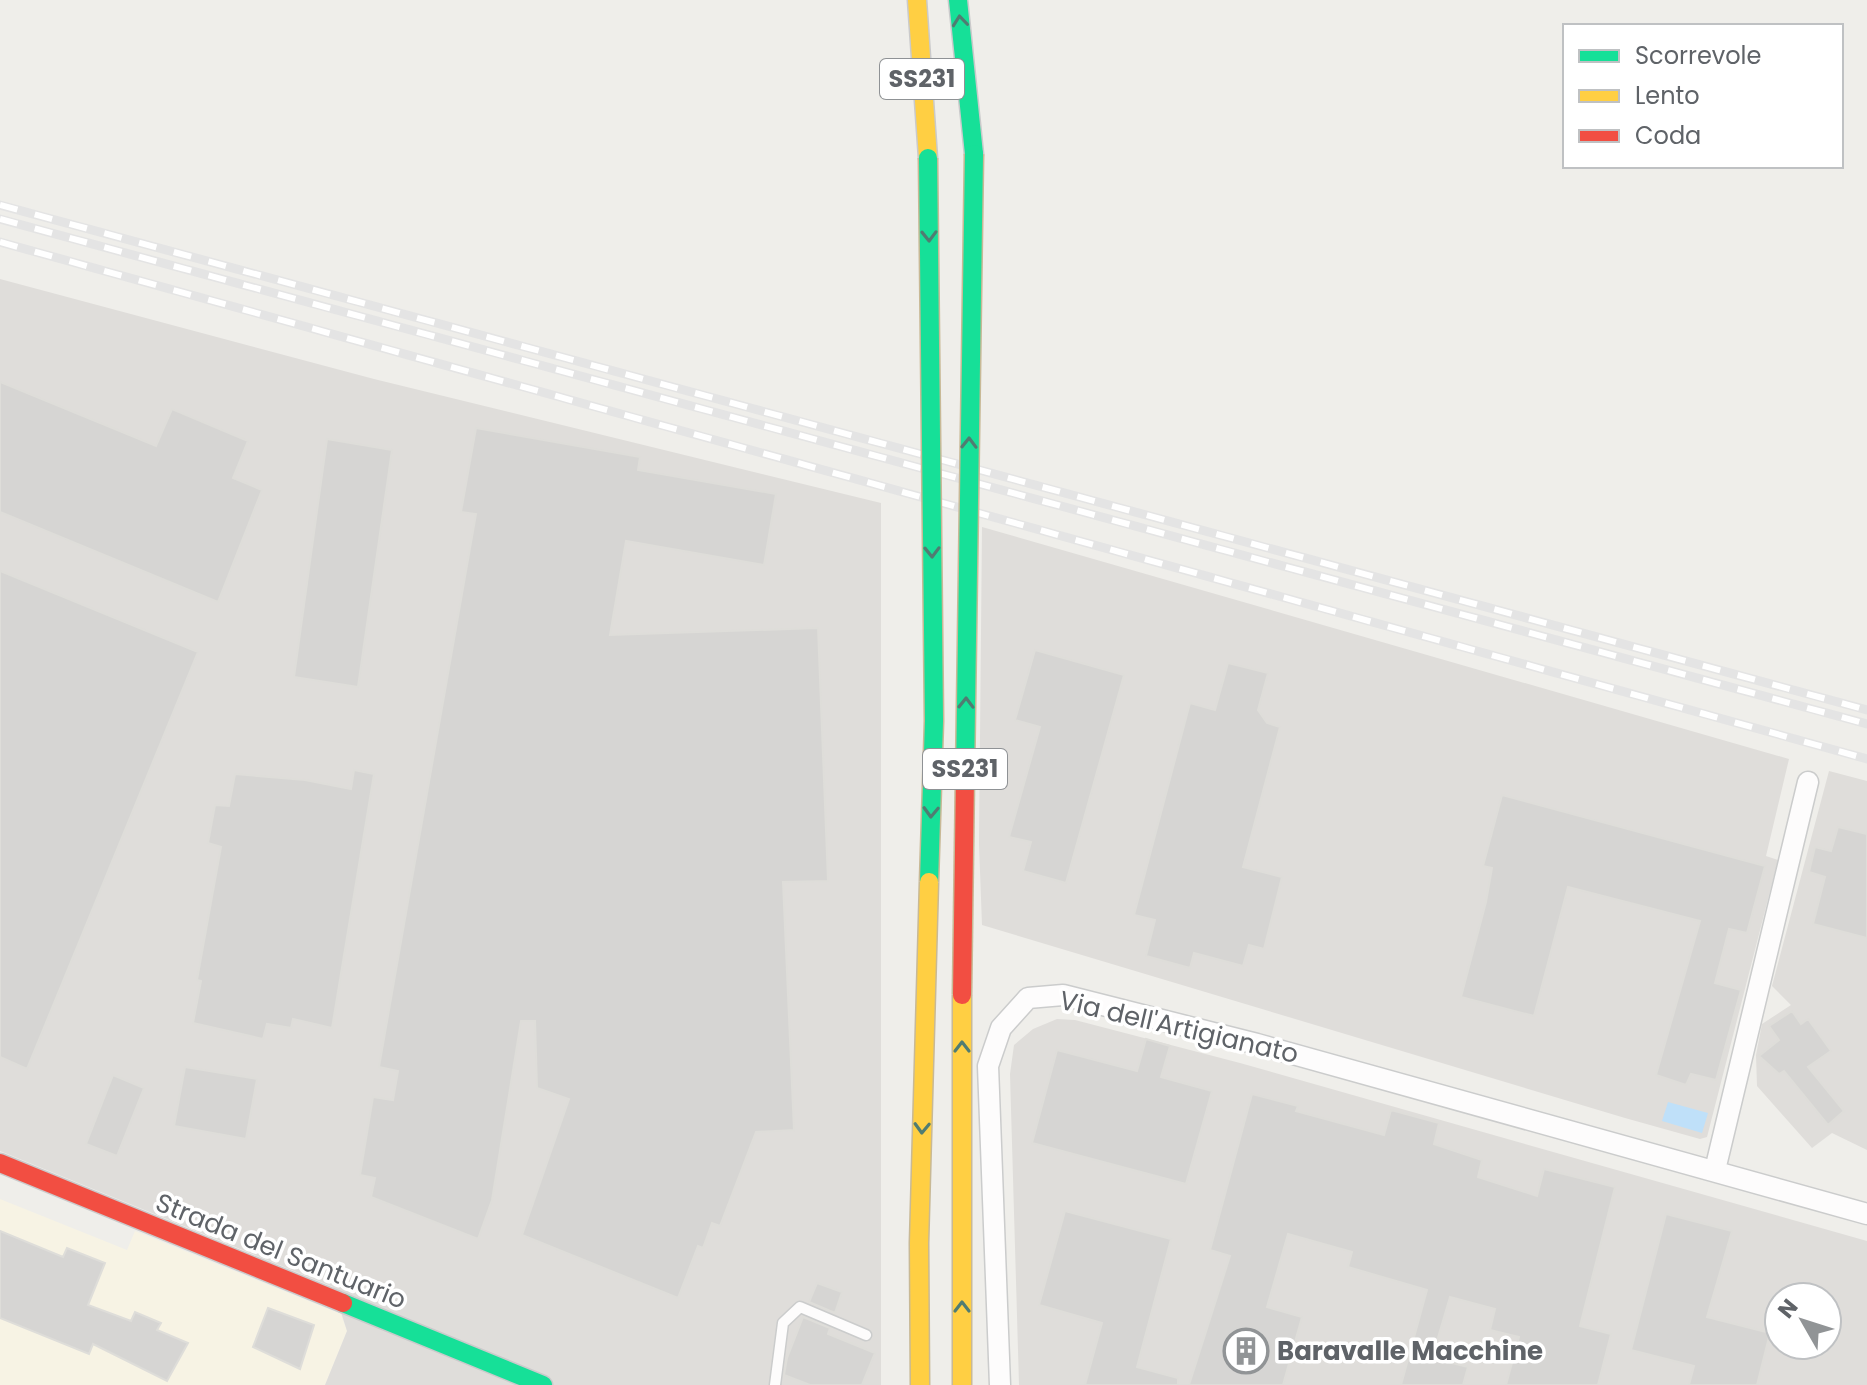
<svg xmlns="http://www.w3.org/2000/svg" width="1867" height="1385" viewBox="0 0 1867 1385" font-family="Poppins,sans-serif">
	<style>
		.commercial { fill: #f7f3e4 }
		.industrial { fill: #dfddda; fill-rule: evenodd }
		.water { fill: #bfe0f9 }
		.building { fill: #d6d5d3; stroke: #deddd9; stroke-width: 2 }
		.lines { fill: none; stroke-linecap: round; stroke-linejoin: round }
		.lane-casing { stroke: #cbcccc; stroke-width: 13 }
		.street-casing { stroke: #cbcccc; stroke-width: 23 }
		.fast-casing { stroke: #cacacb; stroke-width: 21 }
		.slow-casing { stroke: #cacacb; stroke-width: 21 }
		.jam-casing { stroke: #cacacb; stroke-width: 21 }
		.lane { stroke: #fdfcfc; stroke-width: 10 }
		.street { stroke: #fdfcfc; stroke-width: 20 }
		.fast { stroke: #16e098; stroke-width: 18 }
		.slow { stroke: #ffcf43; stroke-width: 18 }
		.jam { stroke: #f24e42; stroke-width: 18 }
		.rail-casing { stroke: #e4e4e4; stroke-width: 9 }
		.rail { stroke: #fff; stroke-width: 6; stroke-dasharray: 18; stroke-linecap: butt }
		.fast-bridge-casing { stroke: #c8b996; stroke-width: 21; stroke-linecap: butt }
		.slow-bridge-casing { stroke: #c8b996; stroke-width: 21; stroke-linecap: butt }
		.jam-bridge-casing { stroke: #c8b996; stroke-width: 21; stroke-linecap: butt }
		.fast-bridge { stroke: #16e098; stroke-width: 18 }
		.slow-bridge { stroke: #ffcf43; stroke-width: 18 }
		.jam-bridge { stroke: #f24e42; stroke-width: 18 }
		.oneway { stroke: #507c72 }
		.labels { text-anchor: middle; stroke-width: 7; stroke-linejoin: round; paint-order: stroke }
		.shield { fill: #fff; stroke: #8f9295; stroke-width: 2 }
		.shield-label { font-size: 24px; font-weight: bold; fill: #5f6368 }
		.street-label { font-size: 26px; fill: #5f6368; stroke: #fff }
		.poi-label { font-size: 26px; font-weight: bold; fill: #5f6368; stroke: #fff; text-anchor: start }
	</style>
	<rect width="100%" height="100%" fill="#efeeea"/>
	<path class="commercial" d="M0,1199L127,1250L135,1231L341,1314L347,1331L325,1385H0Z"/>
	<path class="industrial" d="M0,279L374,379L881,503V1385H325L347,1331L333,1287L0,1151Z
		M982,527L1789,759L1766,856L1778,860L1707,1137L1700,1139L1625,1118L982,925L979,844Z
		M1829,771L1867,781V1150L1832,1133L1812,1148L1757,1086L1756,1055L1762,1024L1791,1005L1772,986Z
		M1057,1019L1075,1020L1240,1063L1867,1241V1385H1019L1010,1074L1014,1045L1033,1029ZM1779,1297H1827V1345H1779Z"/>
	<path class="water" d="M1668,1102L1708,1113L1702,1133L1662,1121Z"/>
	<path class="building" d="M0,382L156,446L172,409L248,441L233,478L262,490L218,602L0,512Z
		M476,428L640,457L638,470L776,494L764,565L626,541L610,635L818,628L828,881L783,882L794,1130L756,1132L720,1226L712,1223L703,1248L698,1246L678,1298L522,1235L569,1099L537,1088L535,1021H521L492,1200L478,1239L371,1197L375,1178L360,1175L373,1097L393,1100L398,1071L379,1067L476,514L461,512Z
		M327,439L392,450L358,687L294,677Z
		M0,571L198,652L27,1069L0,1057Z
		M1035,650L1124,675L1066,883L1023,871L1031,842L1009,837L1040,727L1015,720Z
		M1228,663L1268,673L1258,710L1267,723L1280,727L1243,867L1282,877L1264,949L1249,945L1243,966L1194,953L1190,968L1146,956L1155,920L1134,915L1190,703L1215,710Z
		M354,770L374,774L332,1028L293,1019L291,1028L267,1024L263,1039L193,1023L201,981L197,980L221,847L208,843L215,805L229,806L235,774L305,780L351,789Z
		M1502,795L1765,866L1747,933L1729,929L1715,983L1741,990L1716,1080L1691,1074L1686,1085L1656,1075L1700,921L1568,887L1534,1016L1461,997L1486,902L1492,868L1483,866Z
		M1838,827L1867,834V938L1813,924L1825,877L1809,872L1815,847L1831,851Z
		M1792,1011L1801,1024L1808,1019L1831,1051L1808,1067L1844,1111L1828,1125L1784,1071L1779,1074L1759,1056L1779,1040L1769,1026Z
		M1146,1039L1170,1046L1161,1077L1212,1091L1186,1184L1032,1143L1057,1050L1137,1071Z
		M185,1067L257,1079L246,1139L174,1126Z
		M113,1075L144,1088L117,1156L86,1144Z
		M1252,1094L1298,1106L1296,1111L1384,1135L1391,1110L1439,1123L1434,1144L1482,1160L1478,1177L1537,1196L1544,1169L1615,1187L1580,1326L1611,1334L1598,1385H1506L1519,1337L1490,1330L1495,1309L1450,1297L1432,1358L1468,1367L1463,1385H1401L1427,1290L1348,1267L1352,1252L1288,1234L1267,1307L1302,1317L1283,1385H1189L1230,1256L1210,1250Z
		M1065,1211L1171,1239L1137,1367L1178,1378V1385H1085L1102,1323L1039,1305Z
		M1666,1214L1732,1231L1707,1317L1770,1333L1757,1385H1689L1694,1366L1631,1350Z
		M0,1231L63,1257L67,1248L105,1263L88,1305L131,1321L135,1312L161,1323L157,1330L188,1343L167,1381L93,1344L89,1354L0,1318Z
		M817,1283L842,1292L835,1313L809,1302Z
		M268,1308L314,1325L300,1369L253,1347Z
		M803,1317L830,1328L828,1334L875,1353L862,1385H810L784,1375L787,1358Z"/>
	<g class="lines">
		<g class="lane-casing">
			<path id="lane" d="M775,1385L783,1323L800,1307L866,1335"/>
		</g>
		<g class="street-casing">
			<path id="street" d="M1715,1170L1808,782
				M1000,1385L988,1066L1001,1028L1028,998L1063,995L1257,1044L1867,1214"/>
		</g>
		<g class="fast-casing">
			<path id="fast" d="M958,0L974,154
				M343,1303L543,1385"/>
		</g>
		<g class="slow-casing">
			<path id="slow" d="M917,0L928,158"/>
		</g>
		<g class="jam-casing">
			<path id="jam" d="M0,1163L343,1303"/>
		</g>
		<use href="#lane" class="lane"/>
		<use href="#street" class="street"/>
		<use href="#fast" class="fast"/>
		<use href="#slow" class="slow"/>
		<use href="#jam" class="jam"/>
		<g class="rail-casing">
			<path id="rail" d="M0,205L1867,710
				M0,219L1867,724
				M0,242L1867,759"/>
		</g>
		<use href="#rail" class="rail"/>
		<g class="fast-bridge-casing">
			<path id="fast-bridge" d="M928,158L934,721L929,882
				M965,776L974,154"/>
		</g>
		<g class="slow-bridge-casing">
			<path id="slow-bridge" d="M962,995V1385
				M920,1385L919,1243L929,882"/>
		</g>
		<g class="jam-bridge-casing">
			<path id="jam-bridge" d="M962,995L965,776"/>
		</g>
		<use href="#fast-bridge" class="fast-bridge"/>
		<use href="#slow-bridge" class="slow-bridge"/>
		<use href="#jam-bridge" class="jam-bridge"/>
	</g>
	<defs><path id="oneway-chevron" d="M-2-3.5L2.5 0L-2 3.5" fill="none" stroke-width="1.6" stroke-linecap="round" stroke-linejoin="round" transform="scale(2)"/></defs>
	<g class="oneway">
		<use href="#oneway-chevron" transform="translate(960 21) rotate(-96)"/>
		<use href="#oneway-chevron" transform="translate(929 236) rotate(89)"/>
		<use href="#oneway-chevron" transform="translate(969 443) rotate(-89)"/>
		<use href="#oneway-chevron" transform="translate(932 552) rotate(89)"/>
		<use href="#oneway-chevron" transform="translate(966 703) rotate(-89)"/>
		<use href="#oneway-chevron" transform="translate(931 812) rotate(92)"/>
		<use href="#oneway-chevron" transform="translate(962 1047) rotate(-90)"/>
		<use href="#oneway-chevron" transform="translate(922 1128) rotate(92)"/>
		<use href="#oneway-chevron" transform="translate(962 1307) rotate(-90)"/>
	</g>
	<defs>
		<g id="building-ring" transform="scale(2.3)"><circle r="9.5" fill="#fff" stroke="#919496" stroke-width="1.5"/><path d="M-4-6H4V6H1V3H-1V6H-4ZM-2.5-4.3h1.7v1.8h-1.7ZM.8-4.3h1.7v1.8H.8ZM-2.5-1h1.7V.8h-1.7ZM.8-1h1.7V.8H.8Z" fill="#919496"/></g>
	</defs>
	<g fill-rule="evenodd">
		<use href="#building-ring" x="1246" y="1351"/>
	</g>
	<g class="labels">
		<g class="shield">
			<rect x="880" y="59" width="84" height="40" rx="6"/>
			<rect x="923" y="749" width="84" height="40" rx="6"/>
		</g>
		<g class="shield-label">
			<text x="922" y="87">SS231</text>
			<text x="965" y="777">SS231</text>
		</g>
		<g class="street-label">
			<text transform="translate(1179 1027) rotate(13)" y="9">Via dell'Artigianato</text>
			<text transform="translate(281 1251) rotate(22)" y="9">Strada del Santuario</text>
		</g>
		<g class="poi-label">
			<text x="1277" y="1360">Baravalle Macchine</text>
		</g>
	</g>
	<rect x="1563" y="24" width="280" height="144" fill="#ffffff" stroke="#bfc1c3" stroke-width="2"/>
	<rect x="1579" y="50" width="40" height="12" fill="#16e098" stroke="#bfc1c3" stroke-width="2"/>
	<text x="1635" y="64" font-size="24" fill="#5f6368">Scorrevole</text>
	<rect x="1579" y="90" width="40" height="12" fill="#ffcf43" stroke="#bfc1c3" stroke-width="2"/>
	<text x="1635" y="104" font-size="24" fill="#5f6368">Lento</text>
	<rect x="1579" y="130" width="40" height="12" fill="#f24e42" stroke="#bfc1c3" stroke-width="2"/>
	<text x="1635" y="144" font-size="24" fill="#5f6368">Coda</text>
	<g transform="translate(1803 1321) rotate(309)"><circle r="38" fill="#ffffff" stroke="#bfc1c3" stroke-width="2"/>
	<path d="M0-6L14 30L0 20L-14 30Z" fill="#919496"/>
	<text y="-12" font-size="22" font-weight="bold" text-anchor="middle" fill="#5f6368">N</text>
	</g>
</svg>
